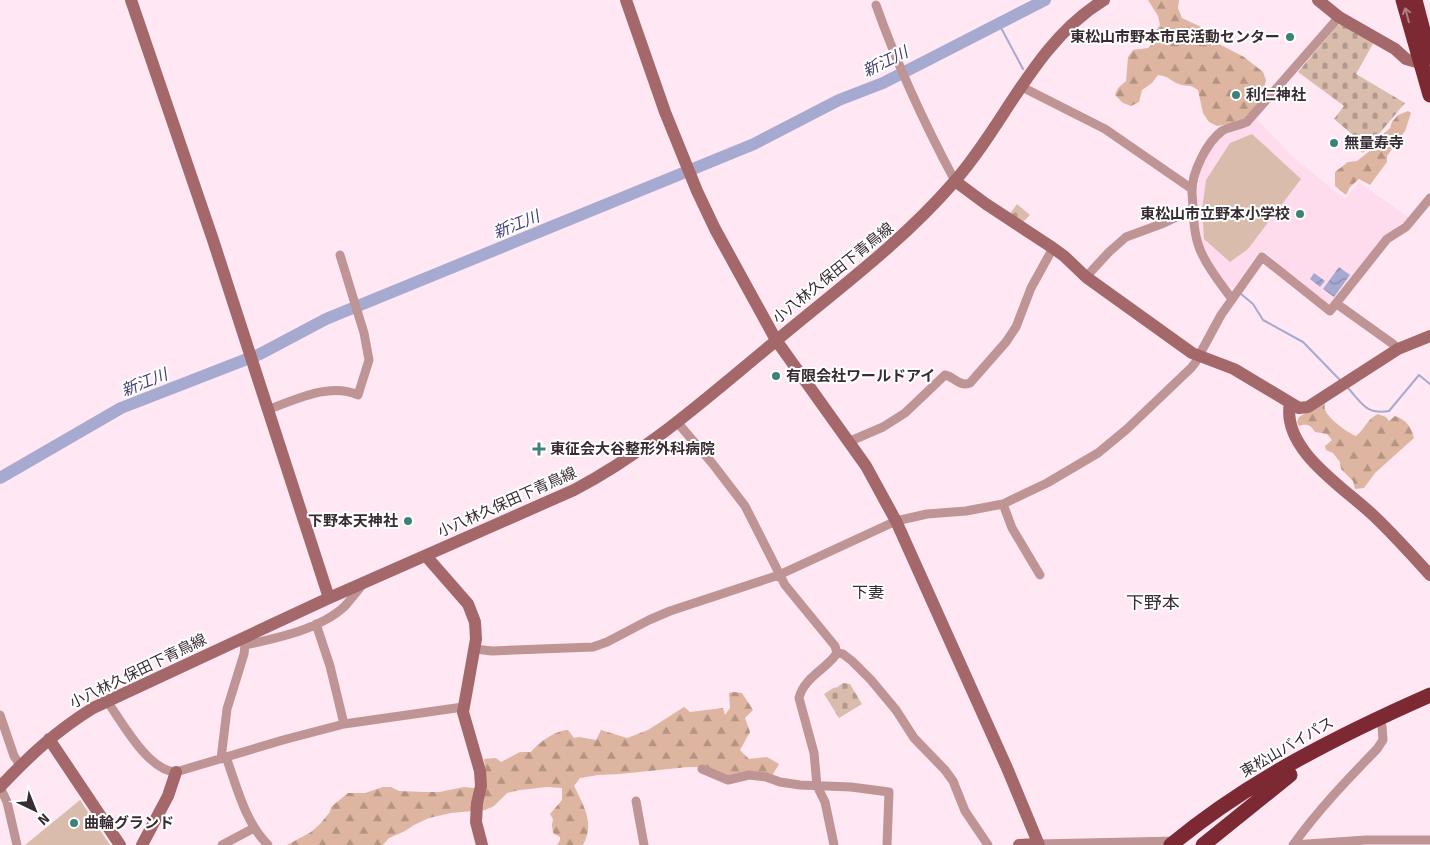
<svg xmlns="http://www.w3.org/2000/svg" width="1430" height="845" viewBox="0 0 1430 845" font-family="Signika,'Noto Sans JP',sans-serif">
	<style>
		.built { fill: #ffdbee }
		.forest { fill: url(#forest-firs) }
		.cemetery { fill: url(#cemetery-stones) }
		.pitch { fill: #dabcad }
		.water { fill: url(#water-waves) }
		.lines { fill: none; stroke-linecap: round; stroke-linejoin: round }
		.stream { stroke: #a6a9d0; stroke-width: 2 }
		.river { stroke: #a6a9d0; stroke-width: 12 }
		.street { stroke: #bf9495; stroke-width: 9 }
		.secondary { stroke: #a4676a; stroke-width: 12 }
		.highway { stroke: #7c2933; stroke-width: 15 }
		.oneway { stroke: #b07f85 }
		.poi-dot { fill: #3c827a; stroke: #fff; stroke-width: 2 }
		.labels { text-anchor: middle; stroke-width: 4; stroke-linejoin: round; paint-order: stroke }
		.poi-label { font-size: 15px; font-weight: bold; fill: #372c32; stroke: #fff; text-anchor: start }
		.street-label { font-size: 15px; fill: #372c32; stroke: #fff }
		.water-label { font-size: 16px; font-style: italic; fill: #404175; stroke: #fff }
		.neighbourhood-label { font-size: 16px; fill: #372c32; stroke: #fff }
		.quarter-label { font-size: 18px; fill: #372c32; stroke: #fff }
	</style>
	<defs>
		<pattern id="forest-firs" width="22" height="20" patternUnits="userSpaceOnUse" patternTransform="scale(1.25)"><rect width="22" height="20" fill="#deb5a0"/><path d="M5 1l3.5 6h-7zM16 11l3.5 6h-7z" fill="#b59383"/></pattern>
		<pattern id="cemetery-stones" width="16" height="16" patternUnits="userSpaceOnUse" patternTransform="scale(1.25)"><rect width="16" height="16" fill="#dabcad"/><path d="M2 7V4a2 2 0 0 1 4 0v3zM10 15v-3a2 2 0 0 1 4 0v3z" fill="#b2998d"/></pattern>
		<pattern id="water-waves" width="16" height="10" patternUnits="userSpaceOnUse" patternTransform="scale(1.25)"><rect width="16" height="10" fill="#a6a9d0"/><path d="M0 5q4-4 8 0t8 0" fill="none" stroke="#888aa9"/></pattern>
	</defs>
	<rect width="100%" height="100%" fill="#ffe8f4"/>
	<path class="built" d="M1257,119L1293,157L1345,199L1359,182L1409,218L1404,223H1400L1331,306H1326L1264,251L1254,259L1234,287L1227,286L1210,264L1202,244L1198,229L1196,211L1197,190L1201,165L1218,140L1232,131L1250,126Z"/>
	<path class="forest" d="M1148,0H1179L1178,8L1182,18L1199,26L1210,34L1219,44L1244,57L1263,72L1266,80L1260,105L1253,114L1236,123L1217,126L1209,122L1203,113L1198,90C1189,84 1190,87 1182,85C1172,83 1170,76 1158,75L1152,83L1142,90L1139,102L1131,106L1123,103L1115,95L1118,88L1126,81L1128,57L1133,50L1148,48L1155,41V32L1160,25L1158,16Z
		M1408,111L1411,113L1405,131L1387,156V162L1370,185L1359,179L1350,187L1346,195L1335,186V172L1348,162L1357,161L1376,146L1377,140L1390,128L1392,122L1398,115Z
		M1325,401C1325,404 1324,407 1325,409C1326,417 1349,434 1356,436C1366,428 1366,420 1378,414L1386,417L1389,421L1395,416C1406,420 1411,426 1414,438L1375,473L1364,488L1355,489L1353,481L1341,469L1340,462L1333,453L1326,450L1325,446L1332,440L1327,434L1315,432C1311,425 1307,423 1299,426L1297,422L1299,417Z
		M734,692L742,693L753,710L745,718L750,732L740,750L749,759L767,757L779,764L772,776H727L701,767H688L620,774L598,775L580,778L574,786C584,806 595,824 583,845H557L560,840V837L553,833L552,825L553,819L550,814L562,800V788L547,787L520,790L507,793L494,806L485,810L451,813L429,818L414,825L405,831L389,838L383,845H287L311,832L320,824L330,812L331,807L348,793H365L383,787H391L399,791L424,792H439L464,787L484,789L486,772L484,759L496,758L501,762L520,752H531C538,743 556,730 568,730L574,738L579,737L596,740L601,730L627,738L648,730L684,707L690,712L723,708L725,715L730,708L729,693Z"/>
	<path class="cemetery" d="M1342,24L1374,42L1356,74L1405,103L1363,153L1357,148L1359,145L1351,139L1353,135L1334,119L1344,106L1298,72L1338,25Z
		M1017,204L1030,215L1022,223L1009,215Z
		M843,683L850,684L862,704L839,718L824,694L835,687L836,688Z"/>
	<path class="pitch" d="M1252,134L1301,179L1248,249L1230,262L1204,239L1202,210L1206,180L1230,143Z
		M80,800L110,845H25Z"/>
	<path class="water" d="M1339,267L1350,275L1334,297L1323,289Z
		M1314,273L1325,281L1320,287L1310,279Z"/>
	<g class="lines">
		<path class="stream" d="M999,24L1023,69
			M1241,294L1253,304L1263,320L1303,342L1340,380
			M1348,388C1362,403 1366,415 1389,411L1419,375L1430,384"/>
		<path class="river" d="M0,478L121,408L260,354L326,319L754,144L839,100L883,83L1045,0"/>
		<path class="street" d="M876,5C898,67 924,123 955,181
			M1022,87L1105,129L1192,189
			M1086,277L1109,252L1126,237L1164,223L1193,209
			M1232,299C1221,284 1210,271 1202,254C1195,240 1194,225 1193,210C1193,203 1192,197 1192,191C1192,172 1207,142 1222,131C1226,128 1241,125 1247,122L1339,17
			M1337,304L1393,344L1398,349
			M267,410C295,400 329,382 358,395L369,360L364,333L340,255
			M677,422L712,463L745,506L785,585L835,646L837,653C827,669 804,677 799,698L814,753L817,786L825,802L834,845
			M848,442L883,427L905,413L945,375C955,377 959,387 970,383L1006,342L1016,327L1031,288L1053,248
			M1003,504L1012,528L1040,575
			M316,624L330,666L344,724
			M475,649L492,651L593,647L607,642L649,620L670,611L779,575L896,521L927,514L966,511L1003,504L1047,483L1098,453L1127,429L1191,368L1195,363L1221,315L1262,257L1330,311L1387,239L1406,227L1430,198
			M837,653L843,654L852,661L871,680L896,710L914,738L945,770L953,781L965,811L988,845
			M107,701C122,722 148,771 176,772L283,740L344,724L463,707
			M0,715L14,756L20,765
			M226,757C237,787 245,822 268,845
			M221,759L227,709L244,654L245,645C277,638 321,629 345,606C351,599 357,592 362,585
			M702,769L728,780L749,775L766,777L780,782L800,785L851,787L889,792L887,845
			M0,787L7,802L17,845
			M636,801L644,845
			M1038,844L1176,841
			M222,845L254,828
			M1293,845C1318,810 1347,780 1377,749L1383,740L1382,726
			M1293,845L1366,840H1430"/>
		<path class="secondary" d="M131,0L213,240L329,598
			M626,0L665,112L697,191L715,229L776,340L866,466L896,521L1007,768L1039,845
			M1318,0L1339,17L1395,49L1406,59L1430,66
			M955,181L986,204L1053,248L1064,256L1086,277L1192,353L1234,369L1299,408L1308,407L1398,349L1430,336
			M1290,403C1281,450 1345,488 1374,516C1394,535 1412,555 1430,575
			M426,556L468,604L475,622L476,639L463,712L480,771L481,786L477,803L476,822L482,845
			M49,739L120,845
			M0,787C30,755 55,732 93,708L329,598L574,490C649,451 712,393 777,340C838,289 902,242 954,182C1006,123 1034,43 1104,0
			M142,845L168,796L176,772
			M1019,845L1038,844"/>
		<path class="highway" d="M1403,0L1430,95
			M1415,0L1430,57
			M1171,845C1248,781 1339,735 1430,695
			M1203,845L1290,775"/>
	</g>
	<defs><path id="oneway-shaft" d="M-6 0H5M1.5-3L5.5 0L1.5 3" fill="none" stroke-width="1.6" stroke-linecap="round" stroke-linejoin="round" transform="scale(1.25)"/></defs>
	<use class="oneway" href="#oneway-shaft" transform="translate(1407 15) rotate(-105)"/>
	<g class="poi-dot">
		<circle cx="1290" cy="37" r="5"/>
		<circle cx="1236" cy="95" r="5"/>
		<circle cx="1334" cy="143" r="5"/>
		<circle cx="1300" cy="214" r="5"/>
		<circle cx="776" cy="376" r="5"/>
		<path d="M536.5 441.5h5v5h5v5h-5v5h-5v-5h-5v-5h5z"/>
		<circle cx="408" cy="521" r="5"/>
		<circle cx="74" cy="823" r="5"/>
	</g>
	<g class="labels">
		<g class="poi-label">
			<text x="1280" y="42" text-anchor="end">東松山市野本市民活動センター</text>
			<text x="1246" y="100">利仁神社</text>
			<text x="1344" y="148">無量寿寺</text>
			<text x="1290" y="219" text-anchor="end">東松山市立野本小学校</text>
			<text x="786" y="381">有限会社ワールドアイ</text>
			<text x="550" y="454">東征会大谷整形外科病院</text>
			<text x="398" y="526" text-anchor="end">下野本天神社</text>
			<text x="84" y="828">曲輪グランド</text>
		</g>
		<g class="street-label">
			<text transform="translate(833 273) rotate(-39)" y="5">小八林久保田下青鳥線</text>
			<text transform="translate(507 502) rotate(-24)" y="5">小八林久保田下青鳥線</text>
			<text transform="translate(138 671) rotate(-26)" y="5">小八林久保田下青鳥線</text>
			<text transform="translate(1287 747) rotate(-30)" y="5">東松山バイパス</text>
		</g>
		<g class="water-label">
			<text transform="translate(885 61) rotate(-26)" y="6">新江川</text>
			<text transform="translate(516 224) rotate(-22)" y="6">新江川</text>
			<text transform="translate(144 382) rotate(-22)" y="6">新江川</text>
		</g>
		<g class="neighbourhood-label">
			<text x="868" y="598">下妻</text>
		</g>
		<g class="quarter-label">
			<text x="1153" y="609">下野本</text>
		</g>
	</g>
	<g transform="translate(35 810) rotate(137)" stroke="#ffffff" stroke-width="4" paint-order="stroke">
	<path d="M0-4L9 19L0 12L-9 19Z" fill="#372c32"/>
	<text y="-8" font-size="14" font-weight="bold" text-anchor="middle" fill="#372c32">N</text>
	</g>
</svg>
